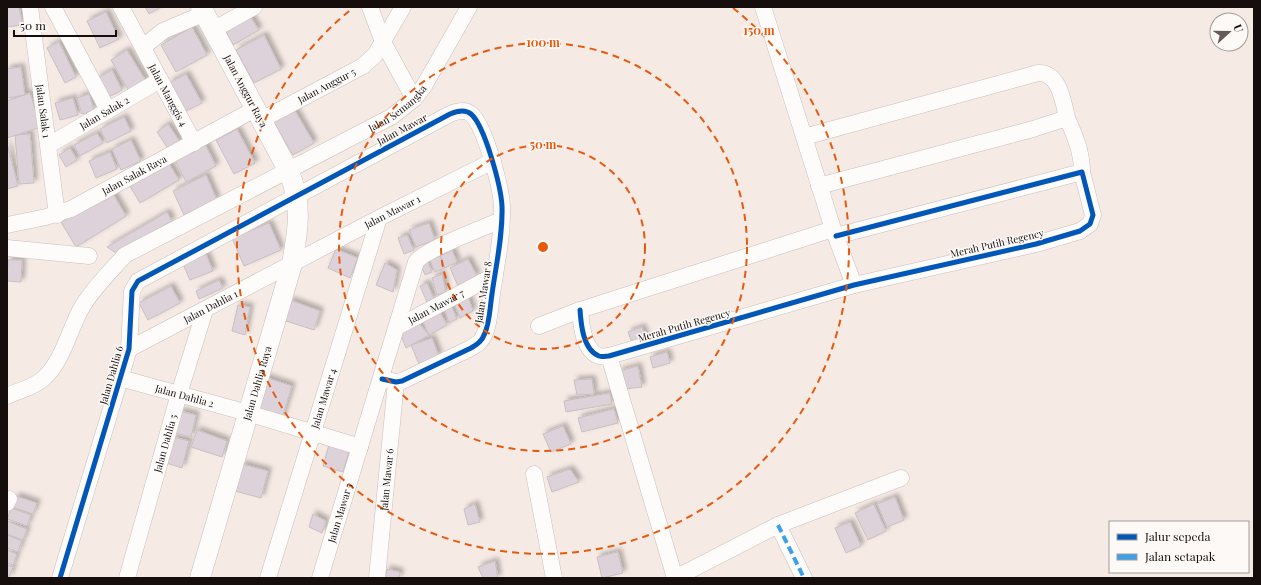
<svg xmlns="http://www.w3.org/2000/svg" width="1261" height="585" viewBox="0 0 1261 585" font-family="'Playfair Display',serif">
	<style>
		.building { fill: #ddd2d9; stroke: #c7c0c1; filter: url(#shadow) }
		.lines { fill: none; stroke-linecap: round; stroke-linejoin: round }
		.minor-casing { stroke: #c8bfbb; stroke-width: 17 }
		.tertiary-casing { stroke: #c8bfbb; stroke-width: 21 }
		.minor { stroke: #fefcfb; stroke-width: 16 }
		.tertiary { stroke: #fefcfb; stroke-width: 20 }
		.quiet { stroke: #3da1e9; stroke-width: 4; stroke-dasharray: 8 4; stroke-linecap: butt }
		.cycleway-casing { stroke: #fdf9f7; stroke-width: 8 }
		.cycleway { stroke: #0057b8; stroke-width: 5 }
		.ring { fill: none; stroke: #e8590c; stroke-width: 2; stroke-dasharray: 7 5 }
		.labels { text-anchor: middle; stroke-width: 3; stroke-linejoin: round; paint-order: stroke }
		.street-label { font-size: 10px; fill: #150e0c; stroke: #fdf9f7 }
		.centre { fill: #e8590c; stroke: #fdf9f7; stroke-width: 2 }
		.ring-label { font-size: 12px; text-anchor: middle; font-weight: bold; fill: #e8590c; stroke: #fdf9f7; stroke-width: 3; stroke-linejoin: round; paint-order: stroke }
	</style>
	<defs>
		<filter id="shadow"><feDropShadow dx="3.5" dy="-3.5" stdDeviation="2" flood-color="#0004"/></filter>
	</defs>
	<rect width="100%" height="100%" fill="#f6eae5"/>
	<path class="building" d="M7,7H19L23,25L7,27Z
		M145,7H161L149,14Z
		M106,12L119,39L100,48L87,21Z
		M250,16L259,30L233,45L225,30Z
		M192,27L207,55L176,72L161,45Z
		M264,35L281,69L254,83L236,50Z
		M59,42L76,77L65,83L47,48Z
		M127,50L146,81L129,91L111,60Z
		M21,67L25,95L7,98V69Z
		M112,70L122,90L107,98L97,78Z
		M186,74L202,103L184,112L169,83Z
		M30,93L41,127L7,138V101Z
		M89,94L94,110L82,114L77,98Z
		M73,98L78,115L60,120L55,103Z
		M294,109L314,143L293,155L273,121Z
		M124,117L131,131L107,143L100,129Z
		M168,124L180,142L169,150L157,132Z
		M237,129L255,163L234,174L216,140Z
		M97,133L103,143L80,156L74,145Z
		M30,134L34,183L19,184L15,135Z
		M131,140L141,161L121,170L112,149Z
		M7,143L18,186L7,189Z
		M205,144L216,166L186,182L175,160Z
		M70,148L77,160L66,167L59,155Z
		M110,152L117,169L96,178L89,161Z
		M167,160L179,180L140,203L128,183Z
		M206,175L217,200L184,215L173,191Z
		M112,192L126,216L76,247L61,222Z
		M167,212L172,221L116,253L107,247Z
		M269,223L281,250L244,266L232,238Z
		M429,223L435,240L416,247L409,230Z
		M407,235L414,250L404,254L398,238Z
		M336,249L358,258L350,278L328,268Z
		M452,250L457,262L445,268L440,256Z
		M206,254L213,271L190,280L183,264Z
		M440,256L445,268L435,272L430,260Z
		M468,259L477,276L458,286L450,268Z
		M8,260H22L21,282L7,281Z
		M428,262L432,272L425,275L421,265Z
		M385,263L397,270L393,292L376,285Z
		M442,274L446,292L437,295L432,278Z
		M219,280L223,288L199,299L196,291Z
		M427,283L434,299L427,302L420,286Z
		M171,286L180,303L148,320L139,303Z
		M468,296L473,311L460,318L454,303Z
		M290,300L320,311L314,330L283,320Z
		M238,305L250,307L245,335L232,331Z
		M451,305L457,319L449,323L445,309Z
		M439,310L447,325L429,335L422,320Z
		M419,323L429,335L406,348L400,333Z
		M642,327L649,347L635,351L628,332Z
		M432,338L439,356L419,364L411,345Z
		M667,352L670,363L653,368L650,357Z
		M638,366L642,387L624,389L619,371Z
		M265,377L292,386L282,418L255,410Z
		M592,379L594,394L577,395L574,380Z
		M610,393L612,404L566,412L564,401Z
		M614,409L618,423L582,432L578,418Z
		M180,411L196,415L191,437L174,433Z
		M563,426L571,444L551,452L543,434Z
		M197,430L227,441L222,457L191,447Z
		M173,437L189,441L182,468L166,463Z
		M329,445L349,451L343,472L323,466Z
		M242,464L268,471L261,498L235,491Z
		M570,469L579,482L552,492L547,477Z
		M16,496L37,503L33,514L12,507Z
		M895,497L904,520L887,527L877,504Z
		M475,504L480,522L468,525L464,509Z
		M874,504L886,531L868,540L855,513Z
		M11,508L31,515L27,526L7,519Z
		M313,514L326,521L322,533L309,527Z
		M7,521L27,529L23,540L7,534Z
		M850,522L861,546L846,553L835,528Z
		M7,535L22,541L18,552L7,548Z
		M7,550L17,554L13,565L7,563Z
		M618,552L623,573L602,578L597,557Z
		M495,561L498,578H483L478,567Z
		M7,565L13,567L9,578L7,577Z
		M387,569L400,572L399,578H385Z"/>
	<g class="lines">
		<g class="minor-casing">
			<g id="minor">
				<path id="s1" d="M30,7L57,215"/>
				<path d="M53,7L108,110"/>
				<path id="s2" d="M121,7L194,143"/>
				<path d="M370,7L383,42L414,99"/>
				<path d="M763,7L833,229"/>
				<path d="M213,30L254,7"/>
				<path d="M143,47L163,31L205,13"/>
				<path d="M1067,118C1075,136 1082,152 1082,172"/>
				<path id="s3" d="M261,120L363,66L375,55L403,7"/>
				<path d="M804,137L1038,73C1059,72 1063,100 1067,118L1033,129L819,186"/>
				<path id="s4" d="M49,145L160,80"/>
				<path id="s5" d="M7,225L46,217L71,209L255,109"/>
				<path d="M7,248L89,256"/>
				<path d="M580,310C581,324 583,350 599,356C602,357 606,356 609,356L854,285L1036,244L1080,231L1090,224L1093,215L1082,172L836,236"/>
				<path id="s6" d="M399,326L495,275"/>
				<path d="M539,326L580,310L833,229L854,285"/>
				<path id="s7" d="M129,349L379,218L493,161"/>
				<path d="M609,356L675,578"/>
				<path id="s8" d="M120,378L248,413L360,447"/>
				<path id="s9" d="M7,396C18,391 34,387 43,379C63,361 69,330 82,307C94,287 110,272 125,255L391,117L414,99L424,86L469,7"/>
				<path d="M534,474L554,578"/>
				<path d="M7,503L9,499"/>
				<path d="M778,525L804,578"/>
				<path d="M60,578L129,349L132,291L138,281L450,114C457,111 465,109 471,114C485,126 501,187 502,206C503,235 496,265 492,294C490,306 490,321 485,333C482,341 478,344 471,348L402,381L396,382L382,379"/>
				<path id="s10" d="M127,578L179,394L205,310"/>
				<path id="s11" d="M268,578L379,218"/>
				<path id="s12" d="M320,578L416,262C425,249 484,228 501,220"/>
				<path id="s13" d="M377,578L396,382"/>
				<path d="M675,578L778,525L901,478"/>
			</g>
		</g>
		<g class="tertiary-casing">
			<g id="tertiary">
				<path id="s14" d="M200,578L292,264C298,230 303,203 288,170L201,7"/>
			</g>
		</g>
		<use href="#minor" class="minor"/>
		<use href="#tertiary" class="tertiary"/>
		<path class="quiet" d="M778,525L804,578"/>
		<g class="cycleway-casing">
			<path id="cycleway" d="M580,310C581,324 583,350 599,356C602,357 606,356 609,356L854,285L1036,244L1080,231L1090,224L1093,215L1082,172L836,236
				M60,578L129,349L132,291L138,281L450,114C457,111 465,109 471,114C485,126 501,187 502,206C503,235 496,265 492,294C490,306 490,321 485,333C482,341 478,344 471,348L402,381L396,382L382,379"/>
		</g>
		<use href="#cycleway" class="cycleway"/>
	</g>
	<g class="ring">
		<circle cx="543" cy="247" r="102"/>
		<circle cx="543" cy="247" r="204"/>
		<path d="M733 8A306 306 0 1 1 353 8"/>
	</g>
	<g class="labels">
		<g class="street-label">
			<text dy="4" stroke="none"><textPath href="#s3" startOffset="74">Jalan Anggur 5</textPath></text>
			<text transform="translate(246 91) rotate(62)" y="4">Jalan Anggur Raya</text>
			<text dy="4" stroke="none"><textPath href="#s2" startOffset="100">Jalan Manggis 4</textPath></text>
			<text dy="4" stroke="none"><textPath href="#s9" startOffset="500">Jalan Semangka</textPath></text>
			<text dy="4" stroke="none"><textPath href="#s1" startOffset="105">Jalan Salak 1</textPath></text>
			<text dy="4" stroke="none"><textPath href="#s4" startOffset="64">Jalan Salak 2</textPath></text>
			<text transform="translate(402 129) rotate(-28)" y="4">Jalan Mawar</text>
			<text dy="4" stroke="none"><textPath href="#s5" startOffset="138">Jalan Salak Raya</textPath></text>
			<text dy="4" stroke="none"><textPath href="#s7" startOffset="297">Jalan Mawar 1</textPath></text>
			<text transform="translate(997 243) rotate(-13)" y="4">Merah Putih Regency</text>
			<text transform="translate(483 292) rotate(-81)" y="4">Jalan Mawar 8</text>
			<text dy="4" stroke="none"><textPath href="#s6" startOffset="42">Jalan Mawar 7</textPath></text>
			<text dy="4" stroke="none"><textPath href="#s7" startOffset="92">Jalan Dahlia 1</textPath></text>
			<text transform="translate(684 325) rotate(-16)" y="4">Merah Putih Regency</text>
			<text transform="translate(111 375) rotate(-74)" y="4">Jalan Dahlia 6</text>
			<text dy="4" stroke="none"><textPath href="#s14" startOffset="203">Jalan Dahlia Raya</textPath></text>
			<text dy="4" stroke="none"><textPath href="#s8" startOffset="67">Jalan Dahlia 2</textPath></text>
			<text dy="4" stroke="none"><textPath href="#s11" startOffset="188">Jalan Mawar 4</textPath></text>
			<text dy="4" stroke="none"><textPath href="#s10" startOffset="140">Jalan Dahlia 5</textPath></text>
			<text dy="4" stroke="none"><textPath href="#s13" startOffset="99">Jalan Mawar 6</textPath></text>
			<text dy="4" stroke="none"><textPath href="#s12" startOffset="68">Jalan Mawar 5</textPath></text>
		</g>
	</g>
	<circle cx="543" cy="247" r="6" class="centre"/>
	<g class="ring-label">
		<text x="759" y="35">150 m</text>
		<text x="543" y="47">100 m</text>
		<text x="543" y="149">50 m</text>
	</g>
	<rect width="1261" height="585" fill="none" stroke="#150e0c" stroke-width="16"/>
	<rect x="1109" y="521" width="140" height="52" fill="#fdf9f7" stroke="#a09b99"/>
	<rect x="1117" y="534" width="20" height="6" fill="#0057b8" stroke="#a09b99"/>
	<text x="1145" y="541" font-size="12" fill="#150e0c">Jalur sepeda</text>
	<rect x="1117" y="554" width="20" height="6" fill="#3da1e9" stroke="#a09b99"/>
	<text x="1145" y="561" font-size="12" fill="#150e0c">Jalan setapak</text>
	<g transform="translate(1229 32) rotate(69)"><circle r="19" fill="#fdf9f7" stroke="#a09b99"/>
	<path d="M0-3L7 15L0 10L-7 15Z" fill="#645b58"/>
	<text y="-6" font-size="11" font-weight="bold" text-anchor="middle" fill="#150e0c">U</text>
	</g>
	<path d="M14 30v6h102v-6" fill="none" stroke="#150e0c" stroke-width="2"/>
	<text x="20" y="30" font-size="12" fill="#150e0c" stroke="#fdf9f7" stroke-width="3" paint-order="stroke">50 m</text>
</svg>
